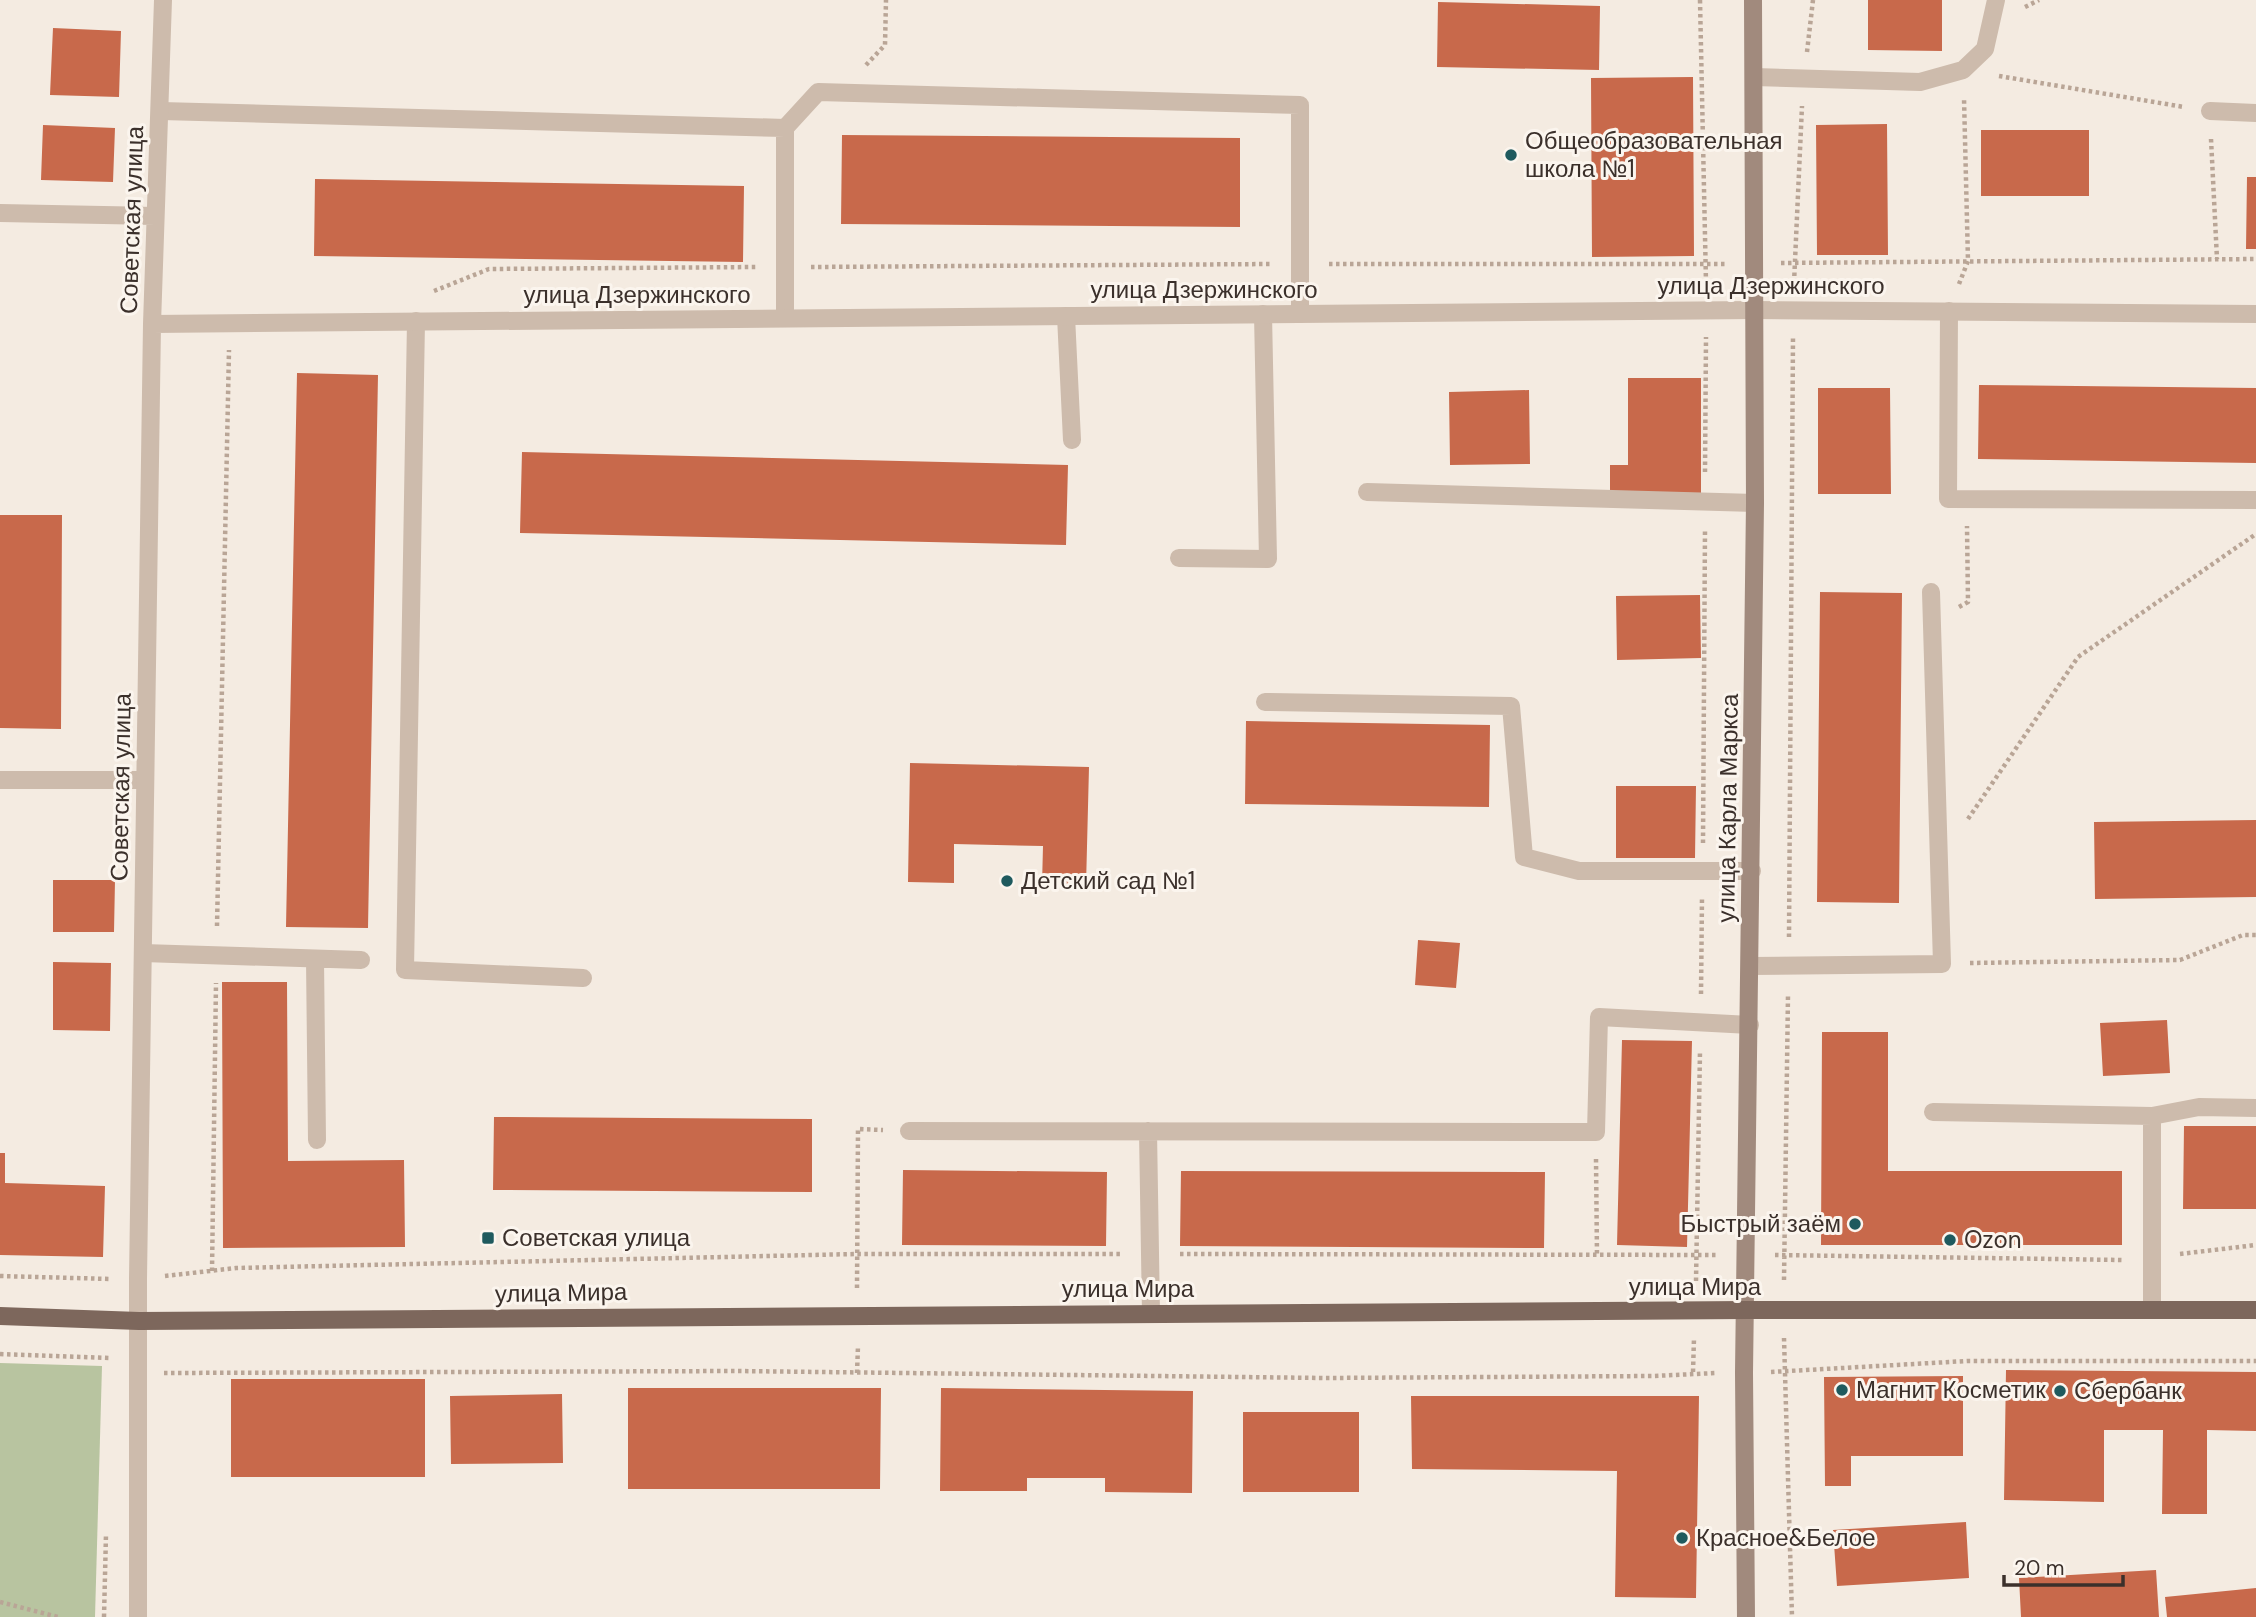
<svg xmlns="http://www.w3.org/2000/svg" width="2256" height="1617" viewBox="0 0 2256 1617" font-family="'DM Sans',sans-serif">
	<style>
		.green { fill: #b8c4a0 }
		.building { fill: #c8694b }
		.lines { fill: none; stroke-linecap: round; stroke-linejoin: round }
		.path { stroke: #b9a596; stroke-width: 4.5; stroke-dasharray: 3.5 3.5; stroke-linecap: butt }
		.lane { stroke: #cdbbac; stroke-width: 18 }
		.street { stroke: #cdbbac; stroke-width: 18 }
		.secondary { stroke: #a18a7d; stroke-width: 18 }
		.primary { stroke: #7d675c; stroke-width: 18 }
		.poi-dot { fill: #1f5a5e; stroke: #fbf5ee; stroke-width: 2.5 }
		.labels { text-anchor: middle; stroke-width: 6; stroke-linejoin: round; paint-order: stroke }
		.poi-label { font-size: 24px; fill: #3b302b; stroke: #fbf5ee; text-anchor: start }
		.street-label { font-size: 24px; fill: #3b302b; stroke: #fbf5ee }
	</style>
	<rect width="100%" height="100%" fill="#f4ebe1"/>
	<path class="green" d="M0,1363L102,1366L95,1617H0Z"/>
	<path class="building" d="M1868,0H1942V51L1868,50Z
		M1438,2L1600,6L1599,70L1437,67Z
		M53,28L121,31L119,97L50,95Z
		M1693,77L1694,256L1592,257L1591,78Z
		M1887,124L1888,255H1817L1816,125Z
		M43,125L115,128L113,182L41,180Z
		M1981,130H2089V196H1981Z
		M842,135L1240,138V227L841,224Z
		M2247,177H2256V249H2246Z
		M315,179L744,186L743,262L314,256Z
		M297,373L378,375L368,928L286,927Z
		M1628,378H1701V493H1610V465H1628Z
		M1979,385L2256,388V463L1978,459Z
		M1818,388H1890L1891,494H1818Z
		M1529,390L1530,464L1450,465L1449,392Z
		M522,452L1068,465L1066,545L520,533Z
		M0,515H62L61,729L0,728Z
		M1820,592L1902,593L1899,903L1817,902Z
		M1700,595L1701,658L1617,660L1616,596Z
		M1246,721L1490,725L1489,807L1245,804Z
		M910,763L1089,767L1086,886L1042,885L1043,846L954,844V883L908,882Z
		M1616,786H1696L1695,858H1616Z
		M2256,820V897L2095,899L2094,822Z
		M53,880H115L114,932H53Z
		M1418,940L1460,943L1456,988L1415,985Z
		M53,962L111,963L110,1031L53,1030Z
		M222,982H287L288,1161L404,1160L405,1247L223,1248Z
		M2167,1020L2170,1073L2103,1076L2100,1023Z
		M1822,1032H1888V1171H2122V1245H1821Z
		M1622,1040L1692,1041L1687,1247L1617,1245Z
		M494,1117L812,1119V1192L493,1190Z
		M2184,1126H2256V1209H2183Z
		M0,1153H5V1183L105,1186L103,1257L0,1255Z
		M903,1170L1107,1172L1106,1246L902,1245Z
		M1181,1171L1545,1172L1544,1248L1180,1246Z
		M2006,1370L2256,1372V1431L2207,1430V1514H2162L2163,1430H2104V1502L2004,1500Z
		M1963,1376V1456H1851V1486H1825L1824,1377Z
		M231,1379H425V1477H231Z
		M628,1388H881L880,1489H628Z
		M941,1388L1193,1391L1192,1493L1105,1492V1478H1027V1491H940Z
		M562,1394L563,1463L451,1464L450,1396Z
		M1411,1396H1699L1696,1598L1615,1597L1617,1471L1412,1469Z
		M1243,1412H1359V1492H1243Z
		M1966,1522L1969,1578L1837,1586L1833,1530Z
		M2156,1570L2159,1617H2021L2019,1578Z
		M2256,1588V1617H2167L2165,1597Z"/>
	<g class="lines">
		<path class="path" d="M1700,0L1706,283
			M2025,7L2039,0
			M1807,52L1813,0
			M866,65L885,45L886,0
			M1999,76L2184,107
			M2211,139L2217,259
			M1781,263L2256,259
			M1329,264H1727
			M811,267L1272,264
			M1794,283L1802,106
			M1959,284L1968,261L1964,98
			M434,291L489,269L757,267
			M1705,472L1706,337
			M1959,607L1968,602L1967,526
			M1968,819L2078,657L2256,534
			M1703,843L1705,530
			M217,926L229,350
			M1789,937L1793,337
			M1970,963L2180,960L2243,935H2256
			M1701,994L1702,897
			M1596,1159L1597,1256
			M1180,1254L1717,1255
			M2180,1254L2256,1245
			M1775,1255L2123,1260
			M212,1271L216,983
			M0,1276L111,1279
			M165,1276L236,1268L856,1254H1122
			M1784,1280L1788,995
			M1696,1281L1700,1051
			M857,1288L858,1129L883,1130
			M1784,1338L1792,1617
			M0,1354L110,1358
			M1693,1372L1694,1338
			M1771,1372L1967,1361H2256
			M164,1373L738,1371L1323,1378L1653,1376L1716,1373
			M857,1373L858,1346
			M0,1602L58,1617
			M104,1617L106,1534"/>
		<path class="lane" d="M1754,77L1920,82L1963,70L1985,49L1996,0
			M161,111L785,128V318
			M2210,111L2256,113
			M785,128L818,92L1300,105V314
			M1949,311L1948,499L2256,500
			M1066,316L1072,440
			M416,321L405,970L583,978
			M1367,492L1755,503
			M1179,558L1268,559L1263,314
			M1265,702L1511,706L1524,857L1579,871H1752
			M0,780H145
			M143,953L361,960
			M315,959L317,1140
			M1751,966L1942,964L1931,592
			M1933,1112L2152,1116V1310
			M2152,1116L2199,1107L2256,1108
			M909,1131L1596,1132L1599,1017L1750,1025
			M1148,1131L1151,1314"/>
		<path class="street" d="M0,213L155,216
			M152,324L1755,310L2256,314
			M138,1617V1279L152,324L163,0"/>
		<path class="secondary" d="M1746,1617L1744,1373L1755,503L1753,0"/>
		<path class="primary" d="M0,1316L139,1321L1746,1310H2256"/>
	</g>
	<g class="poi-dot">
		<circle cx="1511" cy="155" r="7"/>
		<circle cx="1007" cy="881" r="7"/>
		<circle cx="1855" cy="1224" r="7"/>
		<rect x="481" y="1231" width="14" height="14" rx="3.5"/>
		<circle cx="1950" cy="1240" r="7"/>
		<circle cx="1842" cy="1390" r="7"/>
		<circle cx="2060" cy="1391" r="7"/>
		<circle cx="1682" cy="1538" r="7"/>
	</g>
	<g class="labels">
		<g class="poi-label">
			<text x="1525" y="149">Общеобразовательная<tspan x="1525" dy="28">школа №1</tspan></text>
			<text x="1021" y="889">Детский сад №1</text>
			<text x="1841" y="1232" text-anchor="end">Быстрый заём</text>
			<text x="502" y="1246">Советская улица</text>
			<text x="1964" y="1248">Ozon</text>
			<text x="1856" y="1398">Магнит Косметик</text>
			<text x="2074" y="1399">Сбербанк</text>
			<text x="1696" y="1546">Красное&amp;Белое</text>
		</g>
		<g class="street-label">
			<text transform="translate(132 220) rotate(-88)" y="8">Советская улица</text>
			<text x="1771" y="294">улица Дзержинского</text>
			<text x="1204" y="298">улица Дзержинского</text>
			<text x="637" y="303">улица Дзержинского</text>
			<text transform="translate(121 787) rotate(-89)" y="8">Советская улица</text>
			<text transform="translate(1728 808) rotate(-89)" y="8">улица Карла Маркса</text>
			<text x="1695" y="1295">улица Мира</text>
			<text x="1128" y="1297">улица Мира</text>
			<text transform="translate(561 1293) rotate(-1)" y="8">улица Мира</text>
		</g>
	</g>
	<path d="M2004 1575v10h119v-10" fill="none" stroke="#3b302b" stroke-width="3.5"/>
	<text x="2014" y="1575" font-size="21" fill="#3b302b" stroke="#fbf5ee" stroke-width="5" paint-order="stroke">20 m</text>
</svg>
